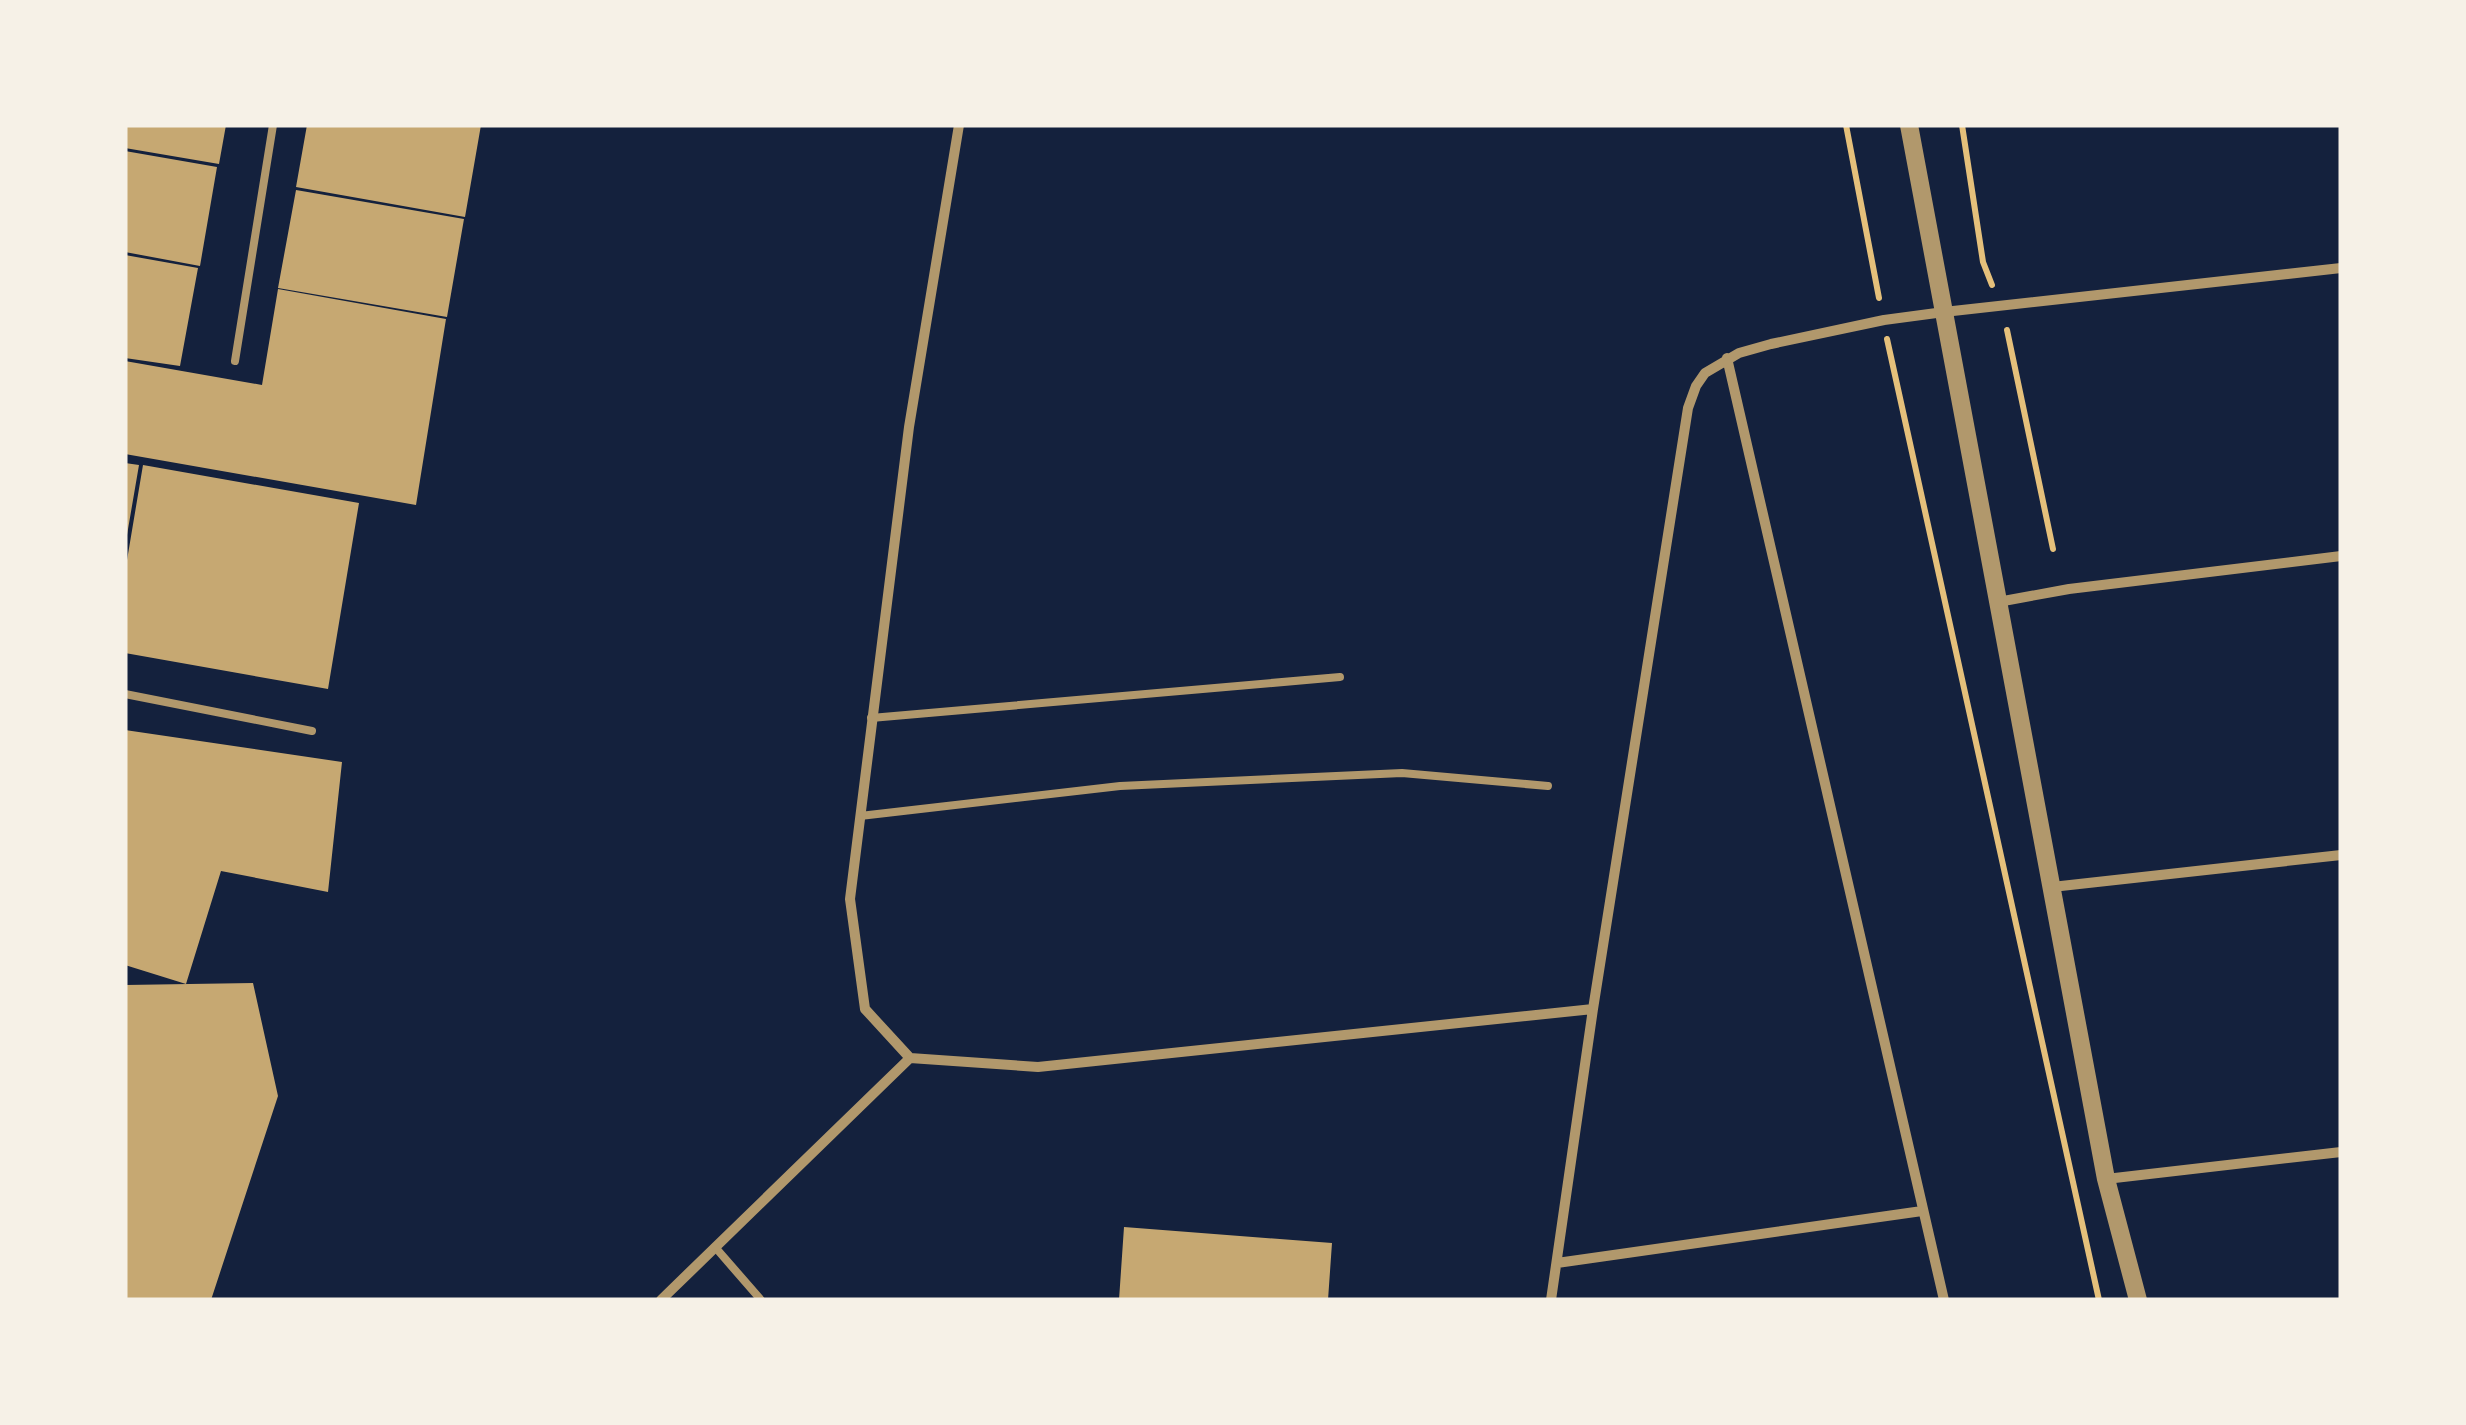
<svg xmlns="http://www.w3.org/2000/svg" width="2466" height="1425" viewBox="0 0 2466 1425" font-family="'Nunito Sans',sans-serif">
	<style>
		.building { fill: #c6a872 }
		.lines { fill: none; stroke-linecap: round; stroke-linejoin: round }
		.path { stroke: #e5c07b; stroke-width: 6 }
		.service { stroke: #b1986c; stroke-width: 8 }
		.minor { stroke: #b1986c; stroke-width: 10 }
		.tertiary { stroke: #b1986c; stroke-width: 18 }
	</style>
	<rect width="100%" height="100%" fill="#14213d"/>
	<path class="building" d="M125,125H226L219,164L125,148Z
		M307,125H481L465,217L296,187Z
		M125,151L217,167L200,266L125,252Z
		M296,190L464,219L447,317L278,288Z
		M125,255L198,268L180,366L125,358Z
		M278,289L446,319L416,505L125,454V361L262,385Z
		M125,463L139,465L127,535H125Z
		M143,465L359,503L328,689L125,653V572Z
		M125,730L342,762L328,892L221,871L186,984L125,965Z
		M253,983L278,1096L211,1300H125V985Z
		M1124,1227L1332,1243L1328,1300H1119Z"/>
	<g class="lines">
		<path class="path" d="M1846,125L1879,298
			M1962,125L1983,262L1992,285
			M2007,330L2053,549
			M1887,339L2099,1300"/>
		<path class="service" d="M235,361L273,125
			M125,694L312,731
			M871,718L1340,677
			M860,816L1120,786L1402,773L1548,786
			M715,1247L761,1300"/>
		<path class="minor" d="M959,125L909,427L850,899L865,1009L910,1058L1038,1067L1593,1009
			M1727,358L1944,1300
			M1998,602L2069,589L2341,556
			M2052,887L2341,855
			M2106,1179L2341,1152
			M1557,1263L1922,1211
			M661,1300L910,1058
			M1551,1300L1593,1009L1688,408L1696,386L1705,373L1739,353L1771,344L1884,320L1944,312L2341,268"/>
		<path class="tertiary" d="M1909,125L2106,1179L2138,1300"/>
	</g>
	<rect width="2466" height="1425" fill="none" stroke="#f6f1e7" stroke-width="255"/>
</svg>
